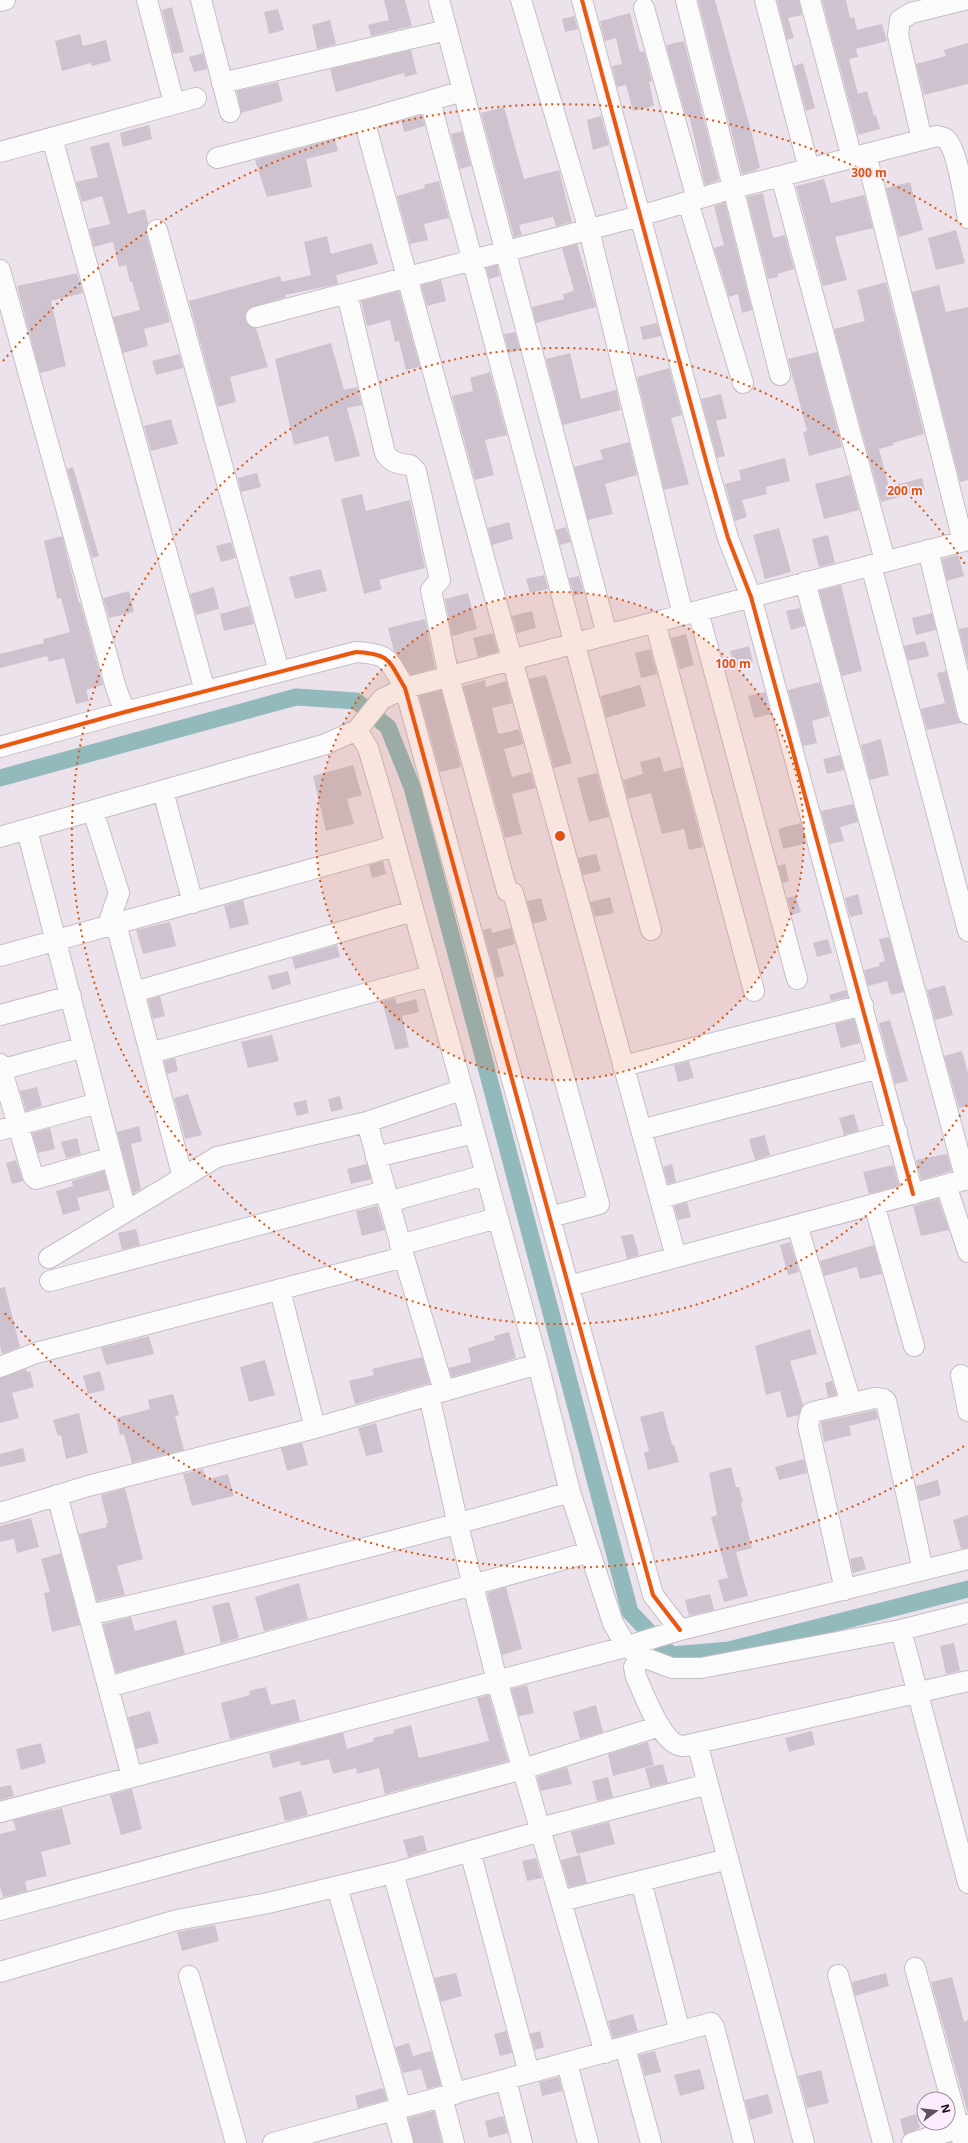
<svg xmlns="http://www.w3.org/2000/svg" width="968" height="2143" viewBox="0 0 968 2143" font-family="'Open Sans',sans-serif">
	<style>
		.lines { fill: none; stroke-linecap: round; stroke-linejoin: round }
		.canal { stroke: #92b9bc; stroke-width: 17 }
		.building { fill: #cdc2cd }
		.minor-casing { stroke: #c5bec5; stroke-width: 22 }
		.minor { stroke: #fcfbfc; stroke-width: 20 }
		.cycleway-casing { stroke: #fdebfe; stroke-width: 6 }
		.cycleway { stroke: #e8590c; stroke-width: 4 }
		.ring { fill: none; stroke: #dd550c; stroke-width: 2; stroke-dasharray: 2 4 }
		.centre { fill: #dd550c; stroke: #fdebfe; stroke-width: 2 }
		.ring-label { font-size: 12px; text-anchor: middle; font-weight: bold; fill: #dd550c; stroke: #fdebfe; stroke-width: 3.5; stroke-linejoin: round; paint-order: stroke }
	</style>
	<rect width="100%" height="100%" fill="#ece2ec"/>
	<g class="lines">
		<path class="canal" d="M0,778L296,697L356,701L388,727L412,787L630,1612L671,1655L729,1650L968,1589"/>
	</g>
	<path class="building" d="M384,0H405L412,26L371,36L368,25L389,20Z
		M698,0H715L753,138L760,168L756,169L757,170L742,174Z
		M777,0H799L802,15L788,18L794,38L787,40Z
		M822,0H846L850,18L854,17L857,30L882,24L887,41L856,49L858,57L849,59L858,94L867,91L874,116L876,115L880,129L858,135Z
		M172,7L184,52L173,54L162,10Z
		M278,9L284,30L269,34L264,12Z
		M630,13L639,49L640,52L644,51L652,81L649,82L654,106L633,111L626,85L617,87L612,66L622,64L616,38L605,41L600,21Z
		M574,16L578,29L565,32L562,19Z
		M330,20L336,44L317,49L312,25Z
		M80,34L83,46L106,40L111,61L92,66L91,63L62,71L55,41Z
		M684,41L719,180L705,185L689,115L686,116L666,45Z
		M968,43V84L924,95L916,64L946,56L944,50Z
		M411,50L417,74L405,77L404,73L336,92L330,69Z
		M203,53L207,69L194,72L189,57Z
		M803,63L815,108L806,111L794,66Z
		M278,82L283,101L241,113L237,91Z
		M504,107L524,179L559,170L572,222L556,226L553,217L519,225L522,235L514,237L481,113Z
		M422,115L425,126L404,132L401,121Z
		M601,116L609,145L593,150L587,120Z
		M149,125L152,139L123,147L120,133Z
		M462,131L471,166L460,169L451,134Z
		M335,139L338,151L306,159L312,187L267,197L255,160Z
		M109,142L128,214L145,209L148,223L146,233L170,322L144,329L148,346L123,353L113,317L140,310L132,282H130L126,265L119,267L113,242L94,247L89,229L110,224L102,196L82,202L76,182L98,177L90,147Z
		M824,179L831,203L864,195L873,228L835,237L847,280L823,286L796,186Z
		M439,181L449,218L424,224L428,240L410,244L397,196L425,188L424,185Z
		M910,182L923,230L899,237L886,188Z
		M763,193L773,238L785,235L794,269L777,274L778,277L768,279L747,197Z
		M725,203L752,310L742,313L738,294L729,297L714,248L724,245L714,206Z
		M956,230L965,263L936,270L928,238Z
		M327,236L331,254L372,243L378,264L336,275L338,284L285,295L286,297L248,309L245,314V320L248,325L256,328L268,367L230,377L236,402L218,407L189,301L280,276L282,282L311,275L304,242Z
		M577,244L596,307L536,323L532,307L564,299L563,294L574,291L562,248Z
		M497,265L500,276L489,279L486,268Z
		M77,273L83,293L51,301L66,366L40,373L17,286Z
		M441,280L446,301L427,306L421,285Z
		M886,282L924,434L893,443L894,445L879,449L889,487L922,478L925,490L881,502L834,329L865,321L857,290Z
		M939,285L946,312L968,307V480L960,482L912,292Z
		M399,291L420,367L406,370L399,341L395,342L390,320L367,326L361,301Z
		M657,323L661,336L643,340L640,327Z
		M515,332L520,350L509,353L504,334Z
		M331,343L344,390L357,387L362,405L347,408L360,456L335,462L328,436L294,445L275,359Z
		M817,352L842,447L809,456L803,432L807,431L788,359Z
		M570,353L581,399L616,390L621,410L563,425L546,359Z
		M179,354L183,368L156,375L152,361Z
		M669,368L682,415L671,418L689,484L664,490L637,377Z
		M490,372L507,435L485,440L494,475L475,480L452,396L473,391L470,378Z
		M721,394L727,418L716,421L725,456L717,458L701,399Z
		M171,419L178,444L151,451L144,426Z
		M629,442L637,475L605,484L613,514L588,520L574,467L603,459L600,450Z
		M785,458L790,481L766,487L767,494L742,500L747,517L735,521L725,484L741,480L739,470Z
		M73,467L99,556L92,558L67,469Z
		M257,473L261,487L241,492L238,478Z
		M850,475L859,510L824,519L815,484Z
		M362,494L366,511L410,500L425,568L379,580L382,589L364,594L341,499Z
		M509,522L513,539L492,545L488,528Z
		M566,527L571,542L560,545L556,530Z
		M779,528L791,572L765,579L753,535Z
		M828,535L835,563L819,567L812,539Z
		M62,536L79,603L80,602L103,685L86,690L89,701L76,704L64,658L49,662L47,656L0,668V654L44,643L43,639L70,632L61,598L57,599L44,541Z
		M231,542L236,558L221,562L216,546Z
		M958,555L964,576L947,581L942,559Z
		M321,569L327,591L295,599L289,577Z
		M544,575L548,589L530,593L526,579Z
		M579,576L584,593L574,596L569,578Z
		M841,585L862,671L842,676L819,591Z
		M214,587L219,609L196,615L190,594Z
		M129,591L134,612L109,618L103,598Z
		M468,593L477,629L452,636L445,599Z
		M249,606L254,624L224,631L220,614Z
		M800,608L805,626L791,630L786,611Z
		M532,611L536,628L517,633L512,616Z
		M932,613L936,630L916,635L912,618Z
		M425,619L435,668L411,675L394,651L388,628Z
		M968,627V665L959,629Z
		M493,633L498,652L478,657L473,638Z
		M686,634L694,665L680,669L671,638Z
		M925,641L929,656L908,661L904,646Z
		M749,646L753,662L734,667L730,651Z
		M650,649L657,674L641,678L635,653Z
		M946,671L957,717L961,723L927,730L921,709L945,703L937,673Z
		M546,675L572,763L554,768L529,679Z
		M485,680L486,687L506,681L512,703L492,708L498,733L500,734L519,729L523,744L504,749L512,777L531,772L535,788L512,794L522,834L505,838L463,686Z
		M820,682L829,716L812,721L817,743L803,746L788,690Z
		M640,685L646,706L606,718L601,696Z
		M441,690L461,767L440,772L419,696Z
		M765,692L771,714L754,718L748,696Z
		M881,739L889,775L870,780L861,745Z
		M840,755L844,770L827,774L823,759Z
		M660,757L664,772L682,767L703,847L689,850L684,829L662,834L651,793L628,799L623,780L643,774L640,762Z
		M353,765L362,795L347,799L354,824L326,831L313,776Z
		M597,773L609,817L589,822L577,778Z
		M853,804L858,822L840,827L844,841L830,844L821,811Z
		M801,823L806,843L783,849L778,829Z
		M596,854L601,871L583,875L578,858Z
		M383,861L386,874L372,878L369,865Z
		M785,864L789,881L783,883L778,866Z
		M858,894L863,914L850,917L845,898Z
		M796,896L801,912L792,915L787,898Z
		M610,897L614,913L595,917L590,902Z
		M541,898L547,920L533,924L527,901Z
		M243,900L249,924L230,929L224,906Z
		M170,922L176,946L143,954L136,930Z
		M491,928L492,933L511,928L515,944L497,949L504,976L496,978L483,930Z
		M889,937L904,992L891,995L887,981L868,986L864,970L880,966L879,963L885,961L879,939Z
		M828,939L832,953L817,957L813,943Z
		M337,945L340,957L295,969L292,958Z
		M288,971L291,984L272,990L268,976Z
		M945,985L953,1015L935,1020L927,990Z
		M846,990L848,997L831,1001L829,995Z
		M160,996L165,1016L153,1019L148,1000Z
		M395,998L397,1004L416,999L419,1012L402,1016L409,1047L395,1050L382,1001Z
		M854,1019L860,1043L841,1048L835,1024Z
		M890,1020L908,1081L895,1084L879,1023Z
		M272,1035L279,1061L248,1068L241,1042Z
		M962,1051L968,1073V1106L959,1108L944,1056Z
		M175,1058L178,1071L167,1074L164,1061Z
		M689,1061L694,1078L678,1082L674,1065Z
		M37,1087L42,1106L26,1111L20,1091Z
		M188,1094L202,1135L185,1139L174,1098Z
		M340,1096L343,1109L331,1112L328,1099Z
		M306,1100L309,1113L297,1116L293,1103Z
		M854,1114L859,1131L844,1135L839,1118Z
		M139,1126L142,1141L131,1144L141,1189L133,1194L117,1132Z
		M50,1128L55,1149L38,1153L32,1133Z
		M765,1135L770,1155L755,1160L749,1139Z
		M77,1138L81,1154L66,1158L61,1142Z
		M947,1154L952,1171L921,1180L916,1160Z
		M16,1160L23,1181L12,1184L6,1163Z
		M367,1164L371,1179L351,1184L347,1169Z
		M672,1164L676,1182L668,1184L663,1167Z
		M893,1165L899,1186L869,1194L863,1172Z
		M104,1171L109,1190L77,1198L80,1210L63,1215L56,1191L73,1186L72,1181Z
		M938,1199L949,1230L921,1236L913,1206Z
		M687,1202L691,1217L678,1220L674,1206Z
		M377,1206L385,1230L362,1236L356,1211Z
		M136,1229L140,1245L122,1250L118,1233Z
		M633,1234L639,1255L627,1259L621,1236Z
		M790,1242L799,1272L788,1275L780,1245Z
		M874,1245L882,1274L860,1279L857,1267L824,1276L820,1261Z
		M5,1287L20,1347L2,1354L0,1345V1288Z
		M810,1329L817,1354L790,1361L803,1405L799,1415L787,1418L780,1391L766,1395L755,1346Z
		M509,1332L516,1358L452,1377L449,1368L471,1362L468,1348L495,1340L494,1336Z
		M149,1336L154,1354L106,1365L101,1348Z
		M422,1357L430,1383L355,1404L349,1381L374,1375L372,1369Z
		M265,1360L275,1395L249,1402L240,1367Z
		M26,1369L27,1372L30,1371L34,1387L12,1393L19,1418L0,1423V1378Z
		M100,1371L105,1390L88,1394L83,1376Z
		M832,1381L837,1395L828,1397L825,1383Z
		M173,1394L179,1415L175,1416L184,1450L132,1463L124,1434L120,1435L116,1418L150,1409L148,1400Z
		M876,1410L878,1419L849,1426L851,1435L824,1442L821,1422Z
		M663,1411L672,1445H674L679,1462L648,1470L644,1453L649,1451L640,1417Z
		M79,1413L88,1453L66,1459L61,1435L58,1436L53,1420Z
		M376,1423L383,1452L366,1456L358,1428Z
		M302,1443L308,1465L287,1471L281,1448Z
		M23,1448L26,1461L0,1467V1454Z
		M804,1459L807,1473L779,1480L775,1467Z
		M731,1467L736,1487H739L743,1502L741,1503L752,1548L736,1552L748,1596L724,1602L718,1580L728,1578L711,1517L717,1515L709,1473Z
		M203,1469L206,1480L228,1474L234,1496L192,1506L183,1474Z
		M938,1480L941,1495L920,1501L916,1486Z
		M125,1488L143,1559L117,1566L125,1595L97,1601L79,1534L107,1527L106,1523H108L101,1495Z
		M968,1515V1548L961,1549L953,1520Z
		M31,1518L39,1547L17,1553L14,1539L0,1542V1526Z
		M61,1553L80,1625L52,1632L44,1593L50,1592L41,1559Z
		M862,1556L866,1569L853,1573L850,1559Z
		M299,1583L308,1619L264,1631L255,1597Z
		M506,1587L522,1649L502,1655L487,1593Z
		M710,1594L714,1610L689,1616L685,1600Z
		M229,1602L239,1638L221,1643L212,1606Z
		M131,1617L135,1631L176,1620L185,1654L116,1673L103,1624Z
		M954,1643L960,1671L946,1674L940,1646Z
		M527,1685L534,1713L519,1716L511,1689Z
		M266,1687L271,1705L295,1699L300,1721L230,1739L221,1703L250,1695L249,1691Z
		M489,1695L508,1761L385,1794L379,1768L357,1774L356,1768L333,1774L329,1759L301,1766L300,1761L273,1768L269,1753L343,1733L347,1749L374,1741L373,1738L394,1733L393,1730L411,1725L419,1758L489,1741L477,1698Z
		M596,1705L603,1732L580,1739L573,1712Z
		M150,1711L159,1743L136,1749L128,1717Z
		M812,1731L815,1745L789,1752L785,1738Z
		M648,1742L654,1765L613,1776L608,1754Z
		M41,1743L46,1763L21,1770L16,1749Z
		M663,1764L668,1783L650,1787L645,1768Z
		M567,1767L572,1784L541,1791L537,1777Z
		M608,1777L613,1797L597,1801L592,1781Z
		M11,1785L14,1796L0,1800V1787Z
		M132,1789L142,1829L121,1835L110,1795Z
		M301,1791L308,1815L285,1821L279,1797Z
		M62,1808L71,1844L41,1852L47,1876L25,1881L27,1891L3,1897L0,1886V1834L16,1830L13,1820Z
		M609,1822L615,1844L577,1854L571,1832Z
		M423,1835L427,1851L408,1857L403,1840Z
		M580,1855L587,1883L569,1887L561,1860Z
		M536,1858L542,1878L527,1881L522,1861Z
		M215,1925L219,1941L182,1951L177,1932Z
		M456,1973L462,1996L441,2002L434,1978Z
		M886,1973L889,1986L855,1996L852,1982Z
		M952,1977L964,2022L968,2020V2114L931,1982Z
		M633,2014L638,2031L613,2038L608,2021Z
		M506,2031L512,2053L500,2056L494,2034Z
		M540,2031L544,2047L535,2050L530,2034Z
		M409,2043L413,2056L431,2051L441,2085L427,2089L421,2069L403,2073L395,2047Z
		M655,2051L661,2072L645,2076L639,2055Z
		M700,2069L705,2089L680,2096L674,2075Z
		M821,2070L829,2103L807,2108L798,2076Z
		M559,2077L562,2091L542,2096L539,2082Z
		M383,2088L387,2100L358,2108L355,2096Z
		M768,2094L773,2113L750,2120L745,2100Z
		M434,2111L442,2143H414L408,2118Z
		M916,2114L920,2128L904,2135L900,2119Z
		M503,2116L508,2133L489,2138L485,2121Z"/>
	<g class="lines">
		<g class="minor-casing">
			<path id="minor" d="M147,0L174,103
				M201,0L230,112
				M439,0L607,635
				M521,0L589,230L683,615
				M582,0L708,468L728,538L751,597L913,1194
				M686,0L780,375
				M765,0L809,169
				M810,0L852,158
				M0,1L5,0
				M644,8L697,199
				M222,83L447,30
				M430,101L651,930
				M364,120L676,1257
				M52,138L205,691
				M922,140L898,35L900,20L911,13L964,0
				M0,152L196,98
				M866,154L963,541
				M217,158L364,120L463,91
				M781,176L885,561
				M688,202L743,383
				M157,230L279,671
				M0,270L116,688L125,712
				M347,294L385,453C391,463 399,464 410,465L416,471L440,580L431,590L449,677L507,891L513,893L599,1204L550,1217
				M256,317L640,216L734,188L937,136C940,137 943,137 946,139C958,150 964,200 968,218
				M928,550L968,714
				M871,565L968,931
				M805,582L966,1180
				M698,611L797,979
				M655,622L754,991
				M357,730L368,748L381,792L538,1364L570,1492L613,1623L626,1646L640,1656L672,1668H701L901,1630L968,1613
				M0,747L125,712L356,652C391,654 388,660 405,688L653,1595L680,1630
				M163,791L193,903
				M93,811L119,893L107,927
				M27,830L126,1211
				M0,837L326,744L357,730L382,699L405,688L968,540
				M116,924L183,1178
				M0,956L395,846
				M134,992L413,911
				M0,1015L71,996
				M150,1053L430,976
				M0,1064L33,1176L36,1179L112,1157
				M623,1066L863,1005
				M0,1070L84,1047
				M367,1122L404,1257L444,1391
				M0,1130L98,1103
				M641,1130L879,1068
				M376,1157L474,1133
				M946,1185L968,1252
				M660,1198L897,1132
				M388,1202L485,1175
				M874,1204L914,1346
				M797,1225L851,1403
				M400,1245L497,1218
				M49,1258L217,1157L367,1122L461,1090
				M50,1281L385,1191
				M569,1286L968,1179
				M280,1290L315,1428
				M0,1367L36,1353L404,1257
				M961,1375L968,1411
				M429,1395L458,1525L497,1681L605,2053
				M57,1495L132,1777
				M0,1513L88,1486L315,1428L538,1364
				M845,1590L808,1425L811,1413L817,1411L875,1398L883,1399L886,1401L923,1570
				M89,1615C251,1578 411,1538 570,1492
				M901,1630L968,1883
				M640,1656L634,1667L636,1677C644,1693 661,1744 682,1746C686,1746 692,1744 697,1743L968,1681
				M108,1687L590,1552
				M697,1743L804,2143
				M0,1812L621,1648L680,1630L968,1559
				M540,1828L708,1784
				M470,1851L529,2073
				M393,1873L455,2094
				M641,1881L680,2032
				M337,1887L401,2108
				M561,1901L728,1859
				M0,1910L523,1769L660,1726
				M915,1968L963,2143
				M0,1972L177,1920L268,1903L393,1873L541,1831
				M838,1975L883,2143
				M189,1976L236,2143
				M625,2047L651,2143
				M567,2063L588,2143
				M506,2080L522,2143
				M442,2097L454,2143
				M394,2110L403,2143
				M273,2143L711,2023L714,2027L744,2143
				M912,2143L968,2125"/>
		</g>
		<use href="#minor" class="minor"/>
		<g class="cycleway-casing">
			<path id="cycleway" d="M582,0L708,468L728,538L751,597L913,1194
				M0,747L125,712L356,652C391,654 388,660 405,688L653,1595L680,1630"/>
		</g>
		<use href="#cycleway" class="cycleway"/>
	</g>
	<circle cx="560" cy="836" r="244" fill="#dd550c" fill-opacity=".12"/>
	<g class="ring">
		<circle cx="560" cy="836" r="244"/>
		<path d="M967 1105A488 488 0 1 1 967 567"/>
		<path d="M964 1446A732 732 0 0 1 3 1311M3 361A732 732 0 0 1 964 226"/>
	</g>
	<circle cx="560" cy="836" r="6" class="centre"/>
	<g class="ring-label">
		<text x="869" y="177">300 m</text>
		<text x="905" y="495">200 m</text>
		<text x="733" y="668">100 m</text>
	</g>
	<g transform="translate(936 2111) rotate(75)"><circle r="19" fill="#fdebfe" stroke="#9e919e"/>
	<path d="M0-3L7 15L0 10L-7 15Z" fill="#5c555c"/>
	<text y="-6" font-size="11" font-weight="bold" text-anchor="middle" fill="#0f090f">N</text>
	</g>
</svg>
